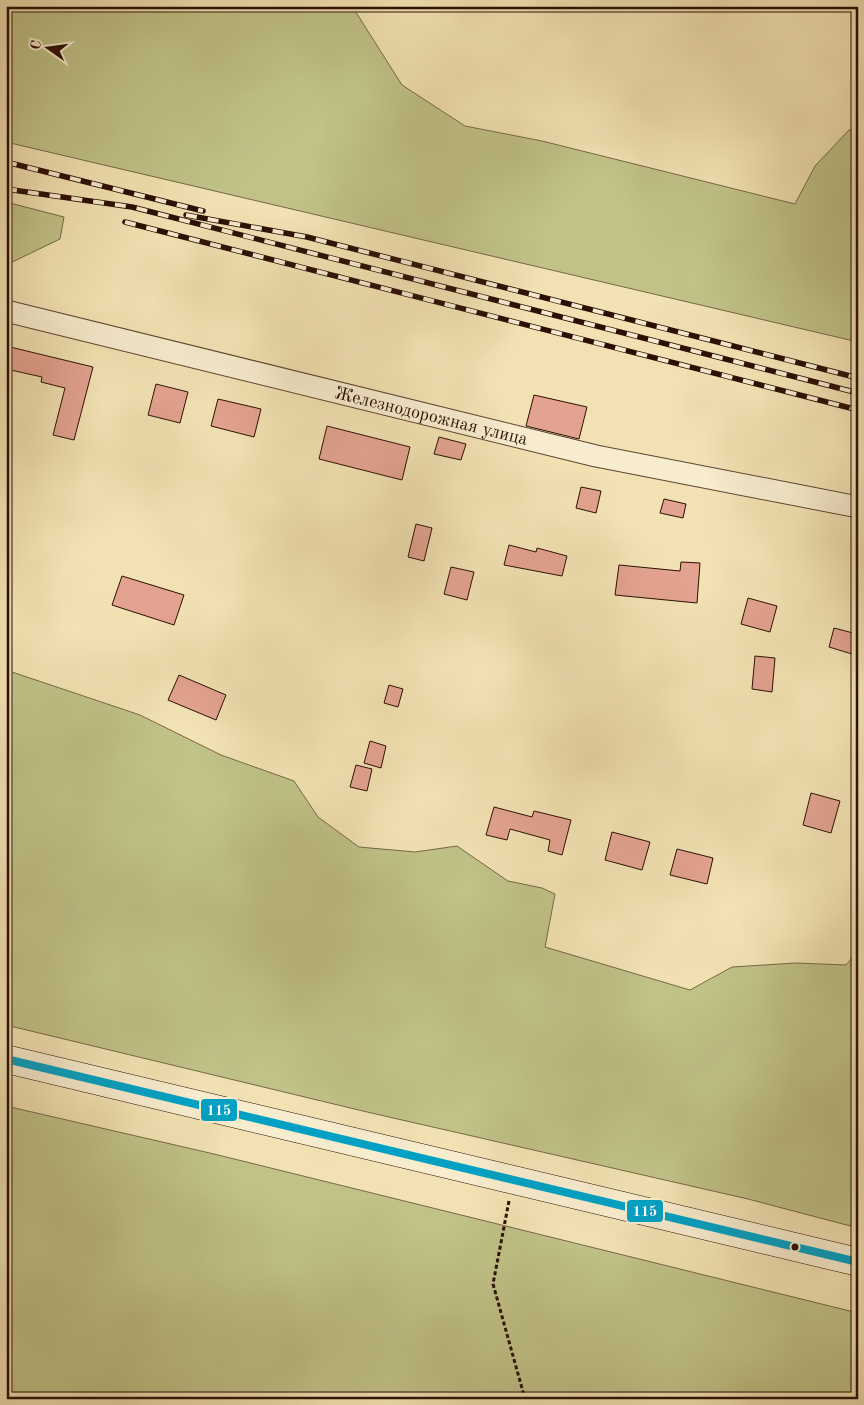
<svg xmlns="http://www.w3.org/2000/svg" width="864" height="1405" viewBox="0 0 864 1405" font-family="'Old Standard TT',serif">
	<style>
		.green { fill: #c0c288; stroke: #766846 }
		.building { fill: #e3a390; stroke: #2b0f04 }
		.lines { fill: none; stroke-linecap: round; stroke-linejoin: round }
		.minor-casing { stroke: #5d4430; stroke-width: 23 }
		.secondary-casing { stroke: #2b0f04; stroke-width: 29 }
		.path { stroke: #2b0f04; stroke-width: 3; stroke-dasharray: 4 2.5; stroke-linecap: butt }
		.minor { stroke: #f7ecce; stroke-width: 21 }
		.secondary { stroke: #f7ecce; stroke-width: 28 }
		.rail-casing { stroke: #2b0f04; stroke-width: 5.5 }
		.rail { stroke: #f7ecce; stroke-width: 4; stroke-dasharray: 11; stroke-linecap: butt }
		.bus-1-casing { stroke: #f7ecce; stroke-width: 11 }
		.bus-1 { stroke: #02a1c4; stroke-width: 8 }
		.bus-dot { fill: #2b0f04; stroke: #f7ecce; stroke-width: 2 }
		.labels { text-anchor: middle; stroke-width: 4; stroke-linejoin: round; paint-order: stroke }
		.street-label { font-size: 18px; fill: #2b0f04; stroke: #f7ecce }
		.line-badge { stroke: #f7ecce; stroke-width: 2 }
		.badge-label { font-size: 14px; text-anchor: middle; font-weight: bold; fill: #fff }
	</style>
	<rect width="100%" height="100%" fill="#f2e2b3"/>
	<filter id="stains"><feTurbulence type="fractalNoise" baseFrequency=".004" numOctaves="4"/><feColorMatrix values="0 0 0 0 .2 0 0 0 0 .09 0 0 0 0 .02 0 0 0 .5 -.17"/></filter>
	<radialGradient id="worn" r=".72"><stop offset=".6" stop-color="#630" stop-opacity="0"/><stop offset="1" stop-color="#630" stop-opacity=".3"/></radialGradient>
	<path class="green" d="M6,6H352L402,85L465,126L542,141L795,204L815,166L849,130H858V342L6,142Z
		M6,202L64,217L60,239L6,265Z
		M6,670L140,715L221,755L294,781L318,817L359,847L415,852L457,846L508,881L542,888L555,894L545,947L690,990L732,967L796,963L846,965L858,951V1228L748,1199L367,1112L6,1025Z
		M6,1106L214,1154L858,1313V1399H6Z"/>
	<path class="building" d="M6,346L93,367L74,440L53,435L65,388L41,382L42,377L6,369Z
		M156,384L188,392L180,423L148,415Z
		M534,395L587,407L579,439L526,426Z
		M218,399L261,409L254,437L211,426Z
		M327,426L410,447L402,480L319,459Z
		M439,437L466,444L461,460L434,454Z
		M581,487L601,491L596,513L576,508Z
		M664,499L686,504L683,518L660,513Z
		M416,524L432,528L424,561L408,557Z
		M509,545L536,552L537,548L567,556L562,576L504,565Z
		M681,562L700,563L697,603L615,595L619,565L680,571Z
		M451,567L474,572L467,600L444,594Z
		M122,576L184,595L174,625L112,605Z
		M748,598L777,606L770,632L741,624Z
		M834,628L857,634L852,654L829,647Z
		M755,656L775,658L772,692L752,689Z
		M179,675L226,695L216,720L168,700Z
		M389,685L403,689L398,707L384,703Z
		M370,741L386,746L381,768L364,763Z
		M356,765L372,769L367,791L350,787Z
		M811,793L840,801L831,833L803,825Z
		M494,807L532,817L534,811L571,820L562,855L548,851L550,840L510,829L507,840L486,835Z
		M612,832L650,842L642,870L605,860Z
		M677,849L713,858L707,884L670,875Z"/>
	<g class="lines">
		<g class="minor-casing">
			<g id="minor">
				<path id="s1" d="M6,311L596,456L858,507"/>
			</g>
		</g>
		<g class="secondary-casing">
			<path id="secondary" d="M6,1059L858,1262"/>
		</g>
		<path class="path" d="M509,1201L493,1284L525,1399"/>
		<use href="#minor" class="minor"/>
		<use href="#secondary" class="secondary"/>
		<g class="rail-casing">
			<path id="rail" d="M6,162L203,211
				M6,189L132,207L858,393
				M186,215L307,237L858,378
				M125,222L858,410"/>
		</g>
		<use href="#rail" class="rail"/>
		<g class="bus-1-casing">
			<path id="bus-1" d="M6,1059L858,1262"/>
		</g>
		<use href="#bus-1" class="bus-1"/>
	</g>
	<circle class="bus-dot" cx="795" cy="1247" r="4.5"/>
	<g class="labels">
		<g class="street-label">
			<text dy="6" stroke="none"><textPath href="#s1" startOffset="438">Железнодорожная улица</textPath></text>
		</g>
	</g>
	<g class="line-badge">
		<rect x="200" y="1098" width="38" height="24" rx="5" fill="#02a1c4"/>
		<rect x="626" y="1199" width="38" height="24" rx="5" fill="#02a1c4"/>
	</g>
	<g class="badge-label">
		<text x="219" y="1115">115</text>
		<text x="645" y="1216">115</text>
	</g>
	<rect width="864" height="1405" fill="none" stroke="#f2e2b3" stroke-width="25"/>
	<rect x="8" y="8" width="849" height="1390" fill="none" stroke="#2b0f04" stroke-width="2.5"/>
	<rect x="12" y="12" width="839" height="1380" fill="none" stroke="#2b0f04"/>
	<g transform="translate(48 48) rotate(284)" stroke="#f7ecce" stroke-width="4" paint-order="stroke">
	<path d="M0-4L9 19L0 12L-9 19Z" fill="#2b0f04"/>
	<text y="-8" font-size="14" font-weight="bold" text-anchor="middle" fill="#2b0f04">С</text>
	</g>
	<rect width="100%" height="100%" filter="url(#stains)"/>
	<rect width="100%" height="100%" fill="url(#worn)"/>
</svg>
